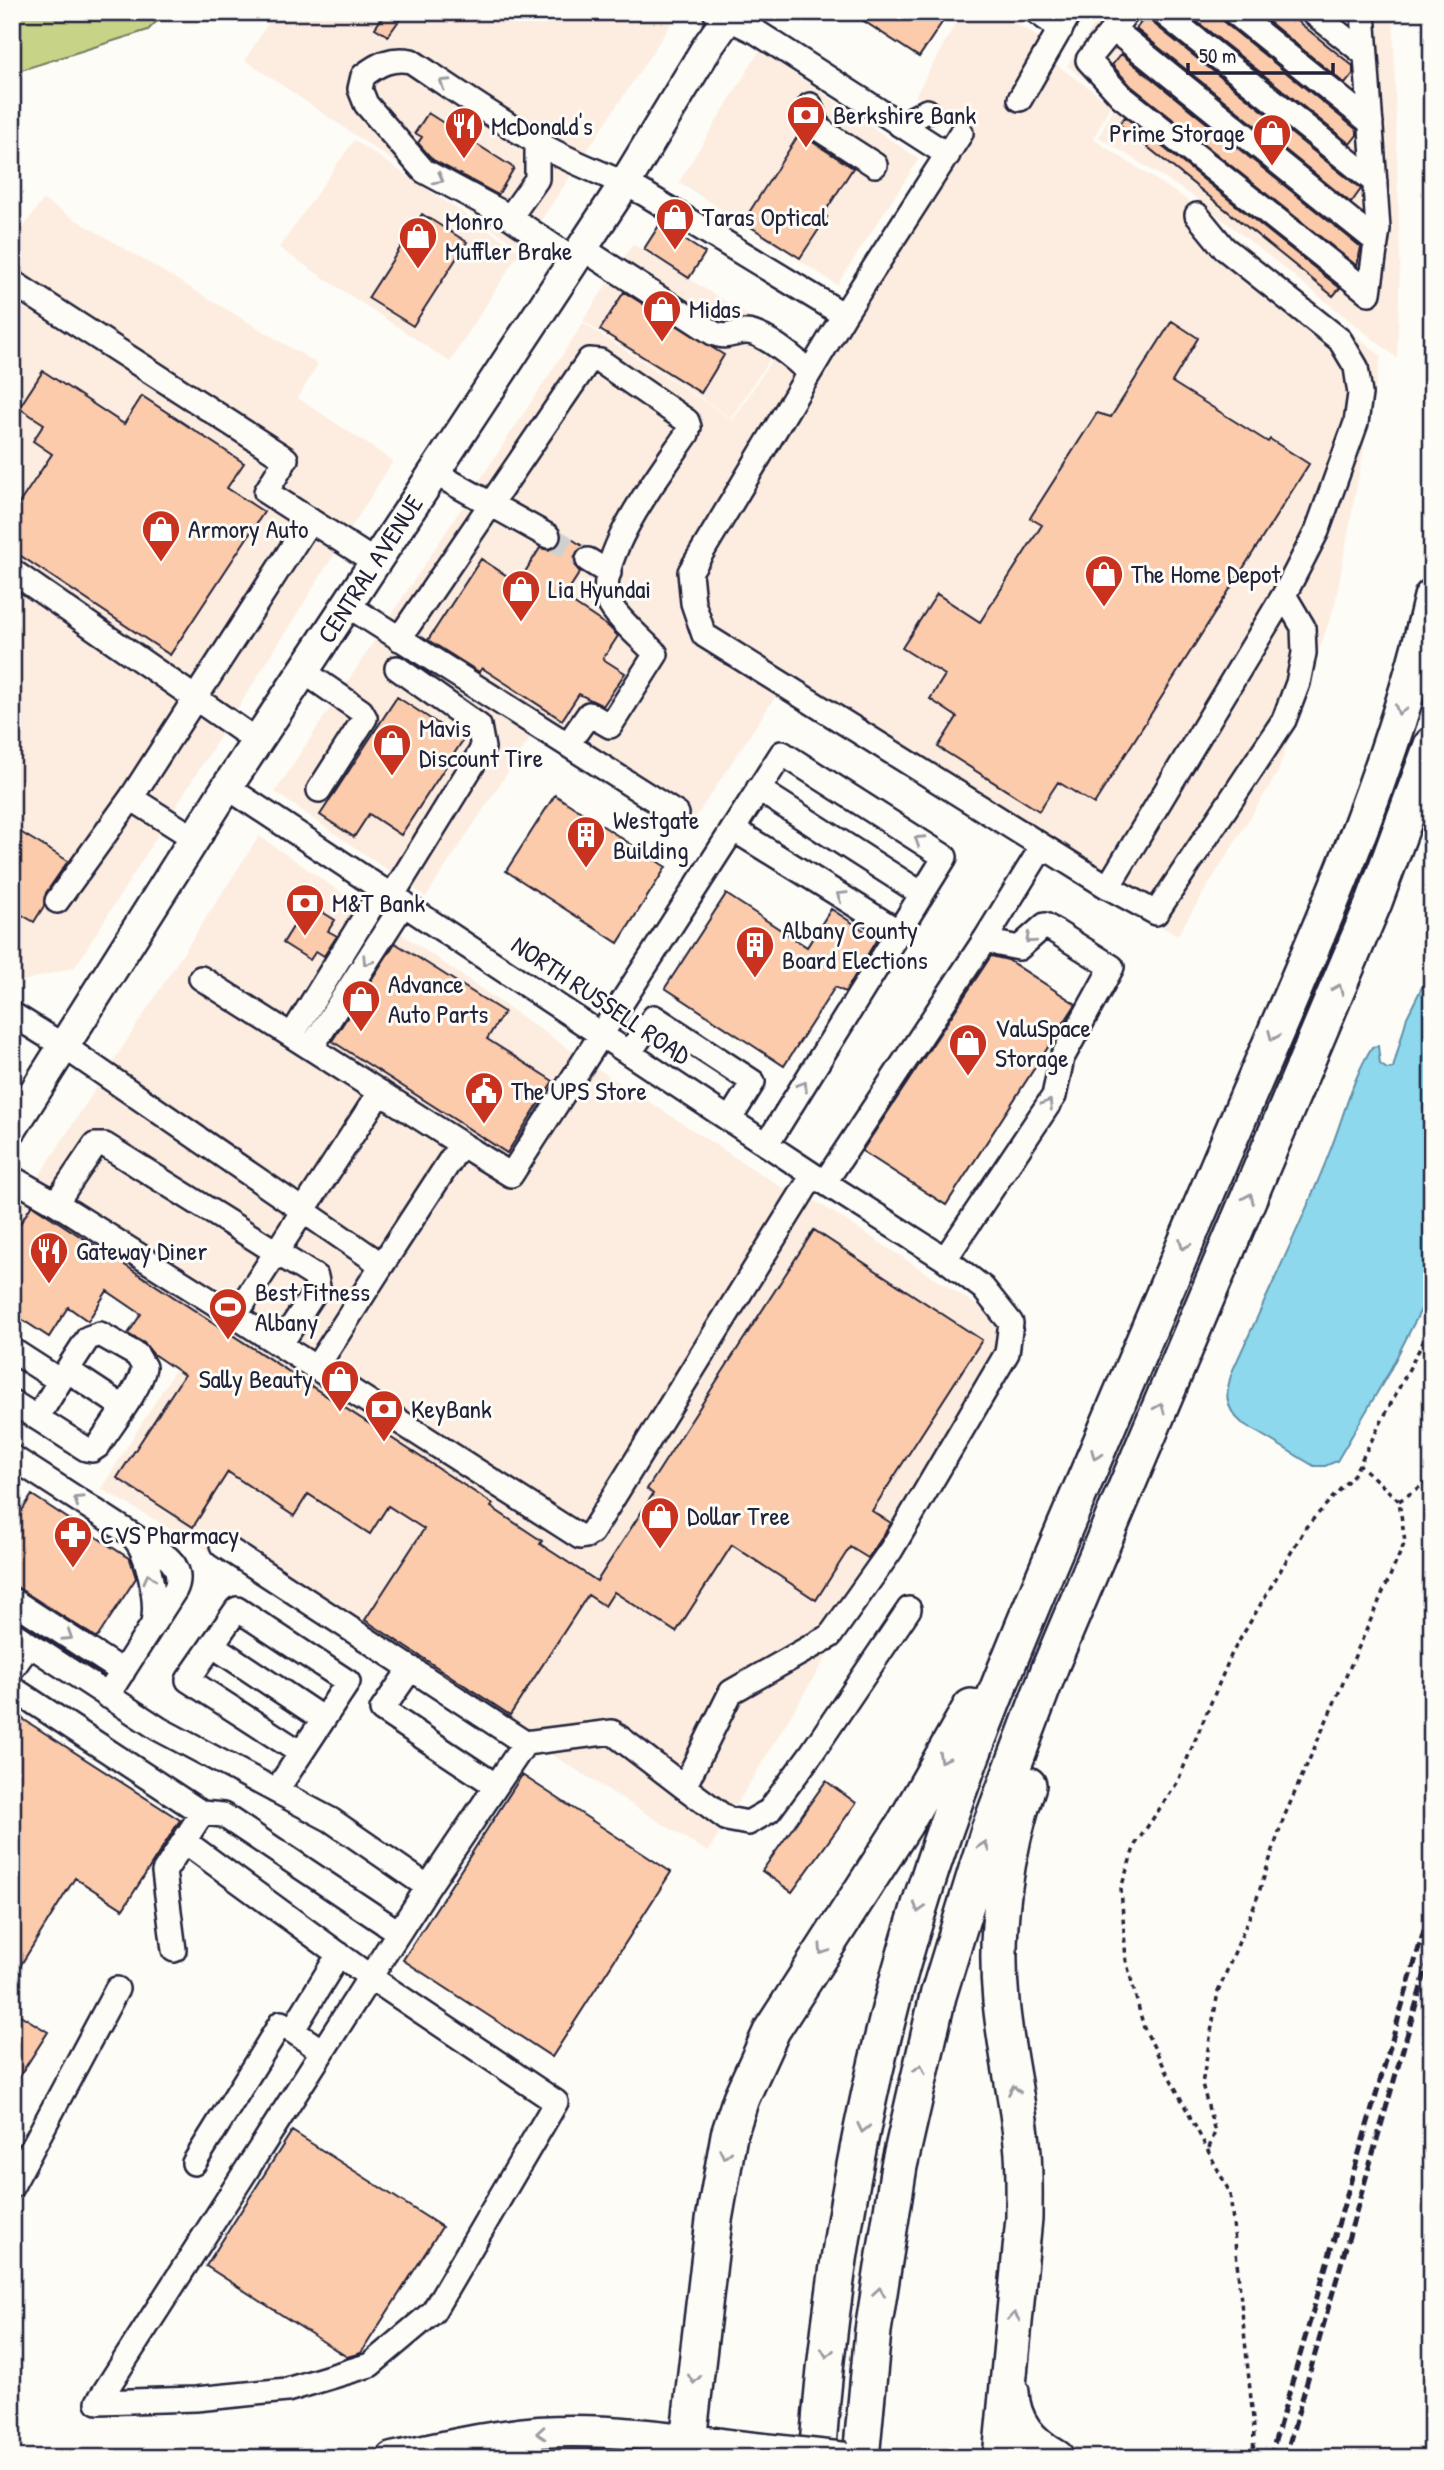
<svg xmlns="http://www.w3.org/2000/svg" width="1444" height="2470" viewBox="0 0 1444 2470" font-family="'Patrick Hand',sans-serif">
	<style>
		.built { fill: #fdede0 }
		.park { fill: #c7d488; stroke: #747b62; stroke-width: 2 }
		.water { fill: #8dd8ed; stroke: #628fa6; stroke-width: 2 }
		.building { fill: #fccbab; stroke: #22223b; stroke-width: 2 }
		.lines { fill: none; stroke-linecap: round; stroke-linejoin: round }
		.minor-tunnel { stroke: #d1d0d1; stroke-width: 23; stroke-dasharray: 23 11; stroke-linecap: butt }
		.minor-casing { stroke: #22223b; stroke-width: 28 }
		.major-casing { stroke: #22223b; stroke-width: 35 }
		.highway-casing { stroke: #22223b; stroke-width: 40 }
		.path { stroke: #22223b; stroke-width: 3.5; stroke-dasharray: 5 5; stroke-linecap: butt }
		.minor { stroke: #fdfcf7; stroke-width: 23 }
		.major { stroke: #fdfcf7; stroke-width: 30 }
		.highway { stroke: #fdfcf7; stroke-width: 35 }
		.rail { stroke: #22223b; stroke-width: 5; stroke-dasharray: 10 5; stroke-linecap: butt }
		.major-bridge-casing { stroke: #22223b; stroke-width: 35; stroke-linecap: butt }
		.major-bridge { stroke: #fdfcf7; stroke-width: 30 }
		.oneway { stroke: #9a9aa2 }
		.labels { text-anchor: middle; stroke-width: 6; stroke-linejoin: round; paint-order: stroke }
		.poi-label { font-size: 26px; fill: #22223b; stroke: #fdfcf7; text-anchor: start }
		.street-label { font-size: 26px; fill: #22223b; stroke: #fdfcf7 }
	</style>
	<rect width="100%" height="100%" fill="#fdfcf7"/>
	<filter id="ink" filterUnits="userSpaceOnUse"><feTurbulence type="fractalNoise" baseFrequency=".0143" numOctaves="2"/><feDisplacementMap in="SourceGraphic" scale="14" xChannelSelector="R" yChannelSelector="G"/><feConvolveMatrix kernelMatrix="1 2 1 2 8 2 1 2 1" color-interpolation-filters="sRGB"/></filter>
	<g filter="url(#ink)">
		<path class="built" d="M275,12H679L522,249L245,60Z
			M962,12H997L1061,51L1054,63L1111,104L1093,139L1201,209L1381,356L1335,604L1277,774L1177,936L779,691L688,829L533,734L426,897L275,792L583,323L733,420L774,356L812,381L967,132L915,96Z
			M1103,12H1393L1400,265L1397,358L1193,196L1099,137L1116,103L1067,66Z
			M760,50L919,159L837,285L679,182Z
			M354,140L520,251L450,362L279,248Z
			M43,200L318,364L298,398L393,461L75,967L12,984V243Z
			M633,244L784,338L731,418L583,321Z
			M259,836L595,1067L781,1187L814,1200L1021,1334L1018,1354L909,1540L833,1646L708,1852L385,1651L101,1489L191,1344L12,1229V1218Z"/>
		<path class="park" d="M12,12H166L148,30L12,73Z"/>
		<path class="water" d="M1423,985L1432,994V1288L1388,1374L1337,1461L1325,1466H1314L1242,1423C1224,1407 1225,1394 1232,1372C1265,1299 1301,1226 1330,1151C1344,1116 1352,1079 1372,1047L1378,1046L1380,1064L1387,1069L1393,1068L1407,1017Z"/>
		<path class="building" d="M386,12H405L388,36L375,28Z
			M850,12H949L919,57Z
			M1185,12H1220L1225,23L1357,130V135L1350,144Z
			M1257,12H1286L1353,66V74L1345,84Z
			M1148,13L1153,23L1361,189L1351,203L1136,29Z
			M1121,54L1361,247L1357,266L1131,86L1112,65Z
			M428,113L514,168L498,195L433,160L418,143L422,137L415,133Z
			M1125,117L1340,288L1333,296L1119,124Z
			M801,131L811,141L853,168L823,215L827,217L800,258L743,222Z
			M422,214L467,242L413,326L368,298Z
			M660,224L705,253L689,278L644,249Z
			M624,292L724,355L701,393L600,330Z
			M1172,321L1198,338L1172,382L1268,442L1270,439L1309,464L1094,804L1058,782L1039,811L938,747L957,717L930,699L945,675L902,648L937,594L980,622L1042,525L1030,518L1097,413L1111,417Z
			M43,371L124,424L142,396L244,463L227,488L264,512L170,655L12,550V514L52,454L33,441L44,424L19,408Z
			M561,532L584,547L577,552L574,559L575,566L580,572L564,597L609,627L618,636L603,659L625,673L603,706L579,694L562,720L482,668L479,672L428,640L481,559L518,583L540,548L549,550L560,543Z
			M397,697L463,740L401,835L369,814L354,837L320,815Z
			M555,795L666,867L618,943L506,871Z
			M12,827L68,861L46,893L44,906L34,922L12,909Z
			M726,894L807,947L831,909L877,939L845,992L835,987L784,1066L665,988Z
			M308,903L335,920L328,931L337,936L324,956L316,951L310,960L283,943Z
			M395,943L504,1012L487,1039L553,1081L507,1153L332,1041Z
			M991,956L1008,960L1076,1004L946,1205L862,1151Z
			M32,1205L493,1504L491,1507L542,1541L540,1544L597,1581L653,1494L647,1489L814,1230L982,1340L872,1511L891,1523L879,1542L868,1558L850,1547L816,1600L732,1545L676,1632L614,1592L605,1606L588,1595L510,1715L365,1620L424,1529L388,1506L370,1534L308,1494L294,1516L228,1472L193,1527L117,1478L184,1375L153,1354L144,1343L128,1334L141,1314L107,1291L88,1321L68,1307L49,1337L12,1313V1236Z
			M32,1495L130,1559L136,1578L97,1638L12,1584V1526Z
			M12,1712L180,1820L123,1909L75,1878L12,1979Z
			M522,1775L671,1872L552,2057L403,1960Z
			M826,1781L856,1803L792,1892L762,1871Z
			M12,2010L48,2032L12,2088Z
			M292,2131L442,2227L361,2353L347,2357L206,2266Z"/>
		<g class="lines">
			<path class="minor-tunnel" d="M548,536L588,560"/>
			<g class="minor-casing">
				<path id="minor" d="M715,12L758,33L948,155
					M1037,12L1061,29
					M1127,12L1088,60L1121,96L1369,293L1378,229L1363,12
					M1162,12L1375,182
					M1234,12L1371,123
					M1312,12L1366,55
					M1113,29L1376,241
					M1020,99L1070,12
					M810,105L819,129L875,165
					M900,125L927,111
					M510,217L537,179V143
					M582,248L713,333C726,339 732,333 745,332C762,331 797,360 809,373
					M574,260L510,217L424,171L366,104L360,89L363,76C378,64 392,57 411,61C453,89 495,118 538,143C573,164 610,175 645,194L844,315L961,133
					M12,282L286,459L266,492L375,562
					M844,315L690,572L693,603L704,635L1108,887L1284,595L1317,531L1356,423L1360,394L1356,367L1340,340L1224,248L1197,215
					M433,472L548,536
					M588,560L609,573
					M12,571L257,741
					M347,605L677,814
					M399,639L589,360L600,361L687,421L689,427L687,434C664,468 592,560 609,602C615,617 644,641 656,654L610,726L589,714L568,744
					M303,671L361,711L365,718L319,790
					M227,787L813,1175L945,1259L983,1288L1011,1323L1007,1353L891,1550L830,1636L731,1692L684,1787L612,1732L525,1743L428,1887
					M758,789L922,894
					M131,798L194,838
					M733,829L899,932
					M1108,887L1156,913L1284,720L1298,683L1304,653L1303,627L1284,595
					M392,896L483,748L479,726L397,668
					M57,901L131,798L310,520
					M201,978L461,1144
					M12,1014L65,1047L382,1265L316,1368L580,1537L586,1536L592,1532L813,1175
					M292,1035L382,889
					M311,1048L404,903
					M630,1052L654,1017L753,1082L730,1119
					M12,1178L56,1203
					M825,1182L986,938L1042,847
					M945,1259L1054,1096L1062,1058L1112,967L1045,925L1019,948L999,944L986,938
					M382,1265L461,1144L511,1175L782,753L945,857L767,1144
					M235,1316L56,1203L95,1145H105L316,1277L318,1287L280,1345
					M12,1350L60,1381L88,1338L100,1334L137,1355L144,1367C141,1388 110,1427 98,1446L92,1450L86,1449L12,1402
					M316,1368L235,1316L380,1092
					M67,1370L123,1407
					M37,1418L60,1381
					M12,1457L168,1558C178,1567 181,1578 175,1590L107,1696
					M133,1537C148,1551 158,1602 153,1623
					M222,1545L525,1743
					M12,1600L123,1672
					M12,1633L159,1729L331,1820L428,1887L370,1977L98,2402L196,2399L287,2390L370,2365L433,2312L556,2102L370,1977L184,1841
					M212,1645L323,1719
					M411,1668L382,1710L495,1785
					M12,1669L29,1645
					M12,1688L202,1813L223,1815L398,1932
					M684,1787L727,1819L748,1823L769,1811L811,1754L909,1609
					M276,1791L348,1682L237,1609L188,1680L301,1753
					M174,1950L164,1872L202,1813
					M292,2031L339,1954
					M194,2163L281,2023L322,2051
					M12,2186L117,1989"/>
			</g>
			<g class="major-casing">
				<path id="major" d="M12,1128L227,787L625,183L708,46L732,12
					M392,2458C441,2447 490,2436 539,2432C605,2428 671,2437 736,2446"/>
			</g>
			<g class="highway-casing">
				<path id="highway" d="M1011,2392C1012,2423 1030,2443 1056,2458
					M686,2458L714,2220L729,2135L741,2098L772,2030L904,1825L971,1707
					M817,2458C831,2268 865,2077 923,1895C965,1763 1019,1635 1073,1508C1125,1386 1176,1265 1228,1143C1303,965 1389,787 1432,597
					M861,2458L873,2331L899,2166L938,1996L989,1830L1051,1665L1374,902L1432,745
					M1001,2458L1024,2218C1024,2193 1025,2168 1022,2143C1017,2095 1005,2048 1001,2001C994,1930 1005,1852 1028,1785"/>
			</g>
			<path class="path" d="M1399,1501L1432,1479
				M1209,2148L1215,2132L1202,2084L1218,1992L1256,1901L1284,1817L1405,1542L1399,1501L1359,1464
				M1253,2458L1254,2429L1230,2193L1144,2028L1126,1960L1121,1888L1135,1845L1177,1783L1232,1653L1306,1527L1354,1474L1432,1325"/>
			<use href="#minor" class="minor"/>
			<use href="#major" class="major"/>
			<use href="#highway" class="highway"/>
			<path class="rail" d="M1270,2458L1432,1903
				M1285,2458L1432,1949"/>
			<g class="major-bridge-casing">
				<path id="major-bridge" d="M736,2446L846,2458"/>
			</g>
			<use href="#major-bridge" class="major-bridge"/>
		</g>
		<defs><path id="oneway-chevron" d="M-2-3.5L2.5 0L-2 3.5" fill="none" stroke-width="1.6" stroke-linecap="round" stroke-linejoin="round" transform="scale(1.75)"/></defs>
		<g class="oneway">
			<use href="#oneway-chevron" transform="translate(444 83) rotate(-147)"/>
			<use href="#oneway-chevron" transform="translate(439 179) rotate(28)"/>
			<use href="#oneway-chevron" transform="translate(1400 710) rotate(108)"/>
			<use href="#oneway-chevron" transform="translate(919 840) rotate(-147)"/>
			<use href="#oneway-chevron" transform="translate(841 896) rotate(-148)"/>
			<use href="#oneway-chevron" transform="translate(1030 939) rotate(138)"/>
			<use href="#oneway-chevron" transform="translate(367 961) rotate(123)"/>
			<use href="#oneway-chevron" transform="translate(1338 989) rotate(-67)"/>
			<use href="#oneway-chevron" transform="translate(1273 1036) rotate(113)"/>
			<use href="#oneway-chevron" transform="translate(803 1086) rotate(-58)"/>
			<use href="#oneway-chevron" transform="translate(1048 1104) rotate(-58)"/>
			<use href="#oneway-chevron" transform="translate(1249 1198) rotate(-67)"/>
			<use href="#oneway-chevron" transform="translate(1184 1245) rotate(113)"/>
			<use href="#oneway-chevron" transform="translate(1160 1408) rotate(-67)"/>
			<use href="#oneway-chevron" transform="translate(1096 1455) rotate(113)"/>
			<use href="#oneway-chevron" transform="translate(78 1500) rotate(-147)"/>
			<use href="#oneway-chevron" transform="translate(149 1578) rotate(-103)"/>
			<use href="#oneway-chevron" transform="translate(68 1636) rotate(33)"/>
			<use href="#oneway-chevron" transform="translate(943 1758) rotate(119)"/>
			<use href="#oneway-chevron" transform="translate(984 1846) rotate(-72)"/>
			<use href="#oneway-chevron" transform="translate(919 1908) rotate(107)"/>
			<use href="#oneway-chevron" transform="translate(823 1950) rotate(124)"/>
			<use href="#oneway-chevron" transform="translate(920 2069) rotate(-76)"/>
			<use href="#oneway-chevron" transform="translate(1014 2090) rotate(-100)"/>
			<use href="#oneway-chevron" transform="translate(863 2128) rotate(102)"/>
			<use href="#oneway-chevron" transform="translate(725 2154) rotate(102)"/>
			<use href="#oneway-chevron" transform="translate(879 2292) rotate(-82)"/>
			<use href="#oneway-chevron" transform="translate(1014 2317) rotate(-84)"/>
			<use href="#oneway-chevron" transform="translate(827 2353) rotate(97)"/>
			<use href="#oneway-chevron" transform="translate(694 2379) rotate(96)"/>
			<use href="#oneway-chevron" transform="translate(541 2433) rotate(176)"/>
		</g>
	</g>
	<defs>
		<g id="bank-pin" transform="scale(2.0125)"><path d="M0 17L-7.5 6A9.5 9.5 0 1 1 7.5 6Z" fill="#c8321e" stroke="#fdfcf7"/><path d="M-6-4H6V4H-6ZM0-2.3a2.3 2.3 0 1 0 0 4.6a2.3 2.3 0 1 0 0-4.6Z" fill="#fff"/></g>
		<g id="restaurant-pin" transform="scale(2.0125)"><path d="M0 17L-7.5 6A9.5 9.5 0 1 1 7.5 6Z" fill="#c8321e" stroke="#fdfcf7"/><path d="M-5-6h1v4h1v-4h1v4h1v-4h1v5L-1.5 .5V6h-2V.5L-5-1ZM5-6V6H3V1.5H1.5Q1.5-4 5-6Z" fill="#fff"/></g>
		<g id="shop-pin" transform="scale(2.0125)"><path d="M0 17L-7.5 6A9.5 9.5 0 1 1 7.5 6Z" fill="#c8321e" stroke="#fdfcf7"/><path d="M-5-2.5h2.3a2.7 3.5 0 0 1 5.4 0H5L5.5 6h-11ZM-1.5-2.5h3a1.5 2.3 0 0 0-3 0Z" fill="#fff"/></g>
		<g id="building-pin" transform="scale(2.0125)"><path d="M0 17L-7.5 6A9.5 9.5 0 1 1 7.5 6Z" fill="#c8321e" stroke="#fdfcf7"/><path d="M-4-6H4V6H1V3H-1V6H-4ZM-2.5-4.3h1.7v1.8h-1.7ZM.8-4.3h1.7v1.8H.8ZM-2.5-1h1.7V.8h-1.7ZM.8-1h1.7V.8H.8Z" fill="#fff"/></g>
		<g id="civic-pin" transform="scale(2.0125)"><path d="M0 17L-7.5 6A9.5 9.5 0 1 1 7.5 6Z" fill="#c8321e" stroke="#fdfcf7"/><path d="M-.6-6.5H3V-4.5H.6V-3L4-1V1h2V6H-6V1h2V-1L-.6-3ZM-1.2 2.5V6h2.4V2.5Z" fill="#fff"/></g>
		<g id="stadium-pin" transform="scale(2.0125)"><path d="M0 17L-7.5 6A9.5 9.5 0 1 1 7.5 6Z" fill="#c8321e" stroke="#fdfcf7"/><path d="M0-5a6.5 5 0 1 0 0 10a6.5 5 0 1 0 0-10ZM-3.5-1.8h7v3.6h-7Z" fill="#fff"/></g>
		<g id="pharmacy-pin" transform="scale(2.0125)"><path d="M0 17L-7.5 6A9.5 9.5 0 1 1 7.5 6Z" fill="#c8321e" stroke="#fdfcf7"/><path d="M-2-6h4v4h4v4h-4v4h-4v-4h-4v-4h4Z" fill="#fff"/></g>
	</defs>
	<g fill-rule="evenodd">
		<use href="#bank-pin" x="806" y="115"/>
		<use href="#restaurant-pin" x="464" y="126"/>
		<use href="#shop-pin" x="1272" y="133"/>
		<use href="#shop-pin" x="675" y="217"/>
		<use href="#shop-pin" x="418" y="236"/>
		<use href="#shop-pin" x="662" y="309"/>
		<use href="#shop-pin" x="161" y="529"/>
		<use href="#shop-pin" x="1104" y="574"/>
		<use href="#shop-pin" x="521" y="589"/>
		<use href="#shop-pin" x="392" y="743"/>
		<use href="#building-pin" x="586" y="835"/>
		<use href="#bank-pin" x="305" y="903"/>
		<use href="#building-pin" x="755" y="945"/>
		<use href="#shop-pin" x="361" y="999"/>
		<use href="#shop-pin" x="968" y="1043"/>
		<use href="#civic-pin" x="484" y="1091"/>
		<use href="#restaurant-pin" x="49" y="1251"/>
		<use href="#stadium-pin" x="228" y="1307"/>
		<use href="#shop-pin" x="340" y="1379"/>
		<use href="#bank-pin" x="384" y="1409"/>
		<use href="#shop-pin" x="660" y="1516"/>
		<use href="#pharmacy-pin" x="73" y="1535"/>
	</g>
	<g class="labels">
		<g class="poi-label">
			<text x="833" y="124">Berkshire Bank</text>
			<text x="491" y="135">McDonald's</text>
			<text x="1245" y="142" text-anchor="end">Prime Storage</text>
			<text x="702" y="226">Taras Optical</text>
			<text x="445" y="230">Monro<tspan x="445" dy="30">Muffler Brake</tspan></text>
			<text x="689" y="318">Midas</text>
			<text x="188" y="538">Armory Auto</text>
			<text x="1131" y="583">The Home Depot</text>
			<text x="548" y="598">Lia Hyundai</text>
			<text x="419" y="737">Mavis<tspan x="419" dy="30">Discount Tire</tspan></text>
			<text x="613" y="829">Westgate<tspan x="613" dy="30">Building</tspan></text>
			<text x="332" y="912">M&amp;T Bank</text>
			<text x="782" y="939">Albany County<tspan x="782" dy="30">Board Elections</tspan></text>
			<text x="388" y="993">Advance<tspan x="388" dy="30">Auto Parts</tspan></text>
			<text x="995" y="1037">ValuSpace<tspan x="995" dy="30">Storage</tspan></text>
			<text x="511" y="1100">The UPS Store</text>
			<text x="76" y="1260">Gateway Diner</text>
			<text x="255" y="1301">Best Fitness<tspan x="255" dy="30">Albany</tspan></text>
			<text x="313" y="1388" text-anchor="end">Sally Beauty</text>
			<text x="411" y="1418">KeyBank</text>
			<text x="687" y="1525">Dollar Tree</text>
			<text x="100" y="1544">CVS Pharmacy</text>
		</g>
		<g class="street-label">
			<text transform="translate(370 569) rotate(-57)" y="9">CENTRAL AVENUE</text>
			<text transform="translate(601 1000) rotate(34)" y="9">NORTH RUSSELL ROAD</text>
		</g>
	</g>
	<rect width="1444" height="2470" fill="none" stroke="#fdfcf7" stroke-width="42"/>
	<rect x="21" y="21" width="1402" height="2428" fill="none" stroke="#22223b" stroke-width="2.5" filter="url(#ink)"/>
	<path d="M1188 63v10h145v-10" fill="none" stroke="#22223b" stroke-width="3.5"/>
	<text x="1199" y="63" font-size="21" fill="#22223b" stroke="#fdfcf7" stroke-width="5" paint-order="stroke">50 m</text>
</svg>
